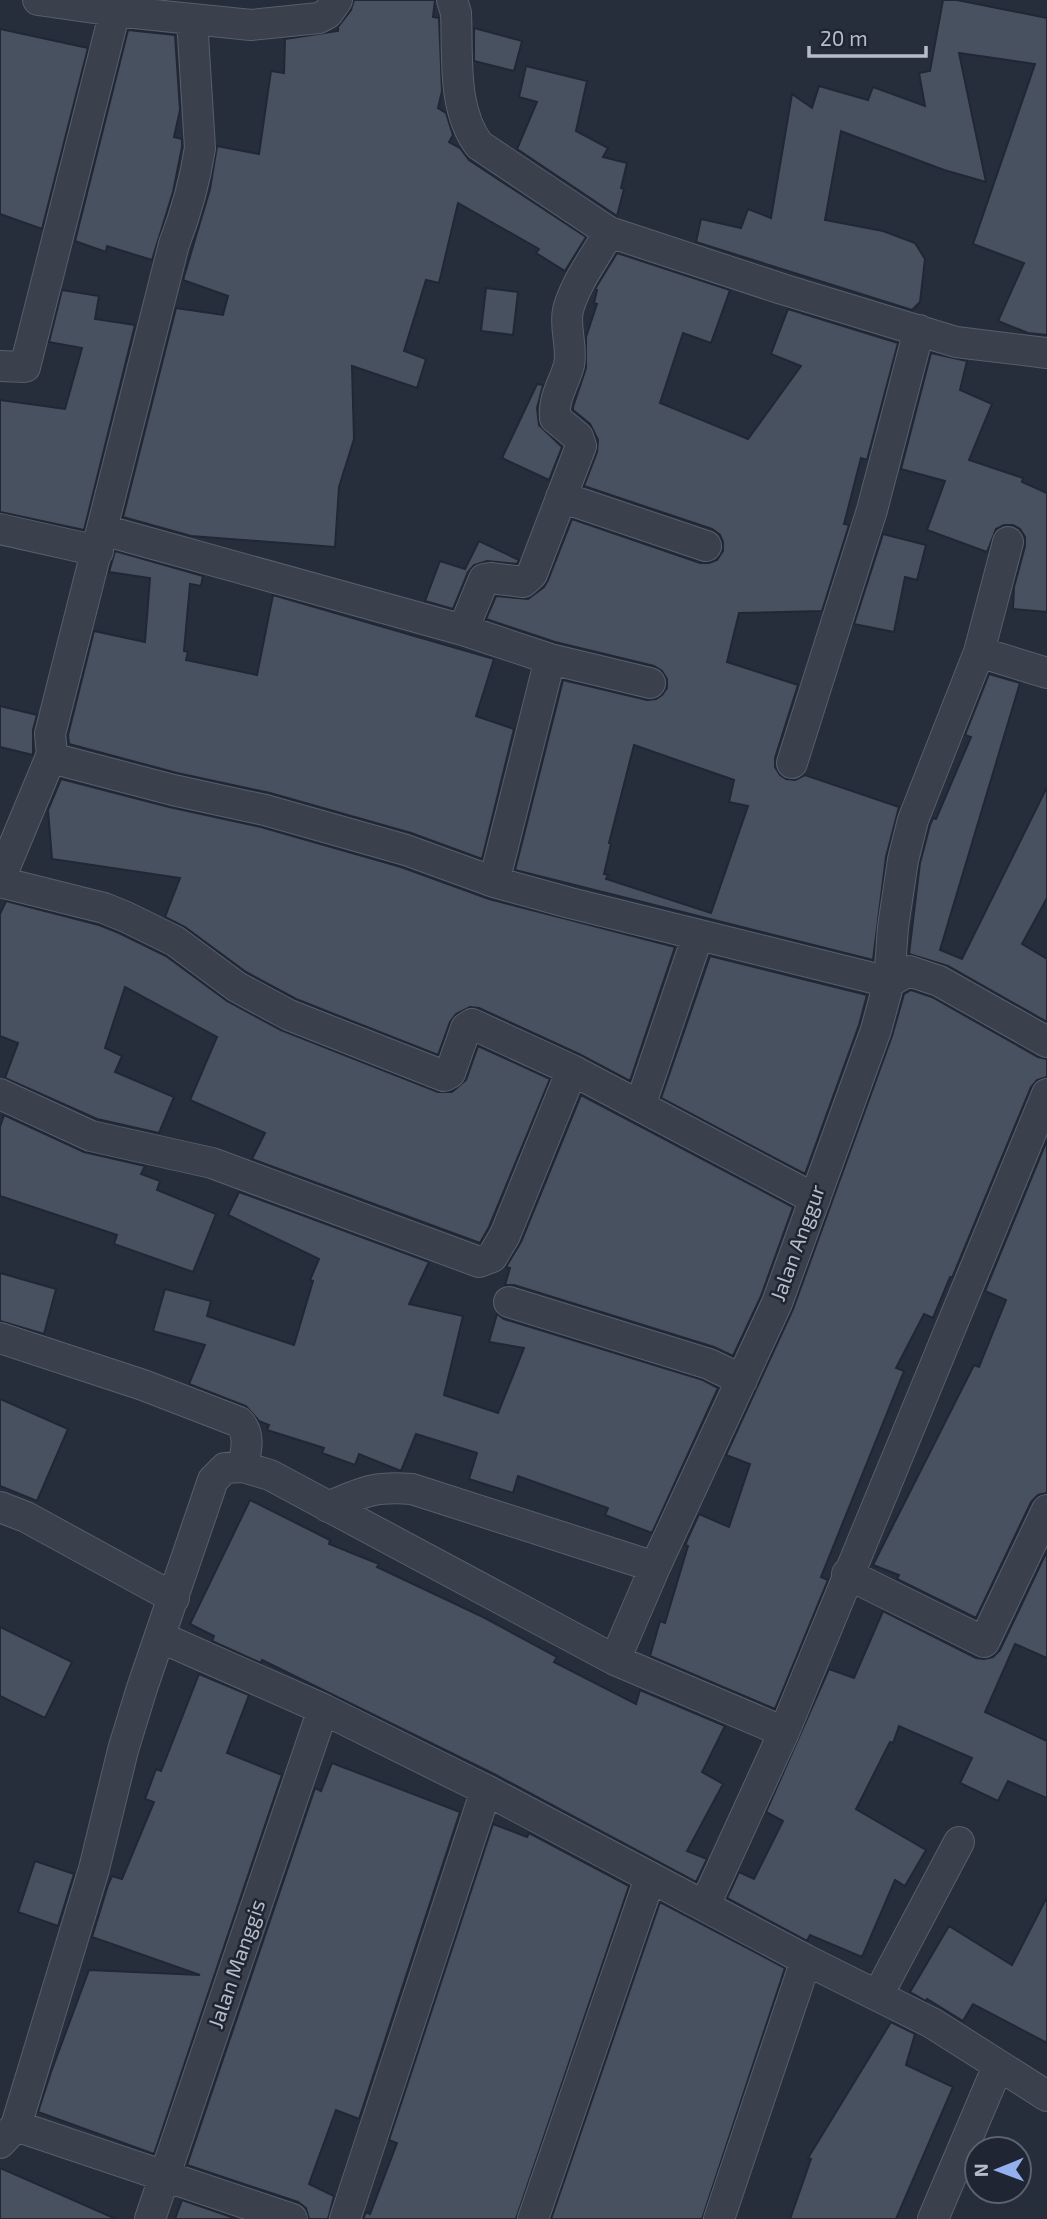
<svg xmlns="http://www.w3.org/2000/svg" width="1047" height="2219" viewBox="0 0 1047 2219" font-family="'Exo 2',sans-serif">
	<style>
		.building { fill: #485160; stroke: #212734; stroke-width: 2; fill-rule: evenodd }
		.lines { fill: none; stroke-linecap: round; stroke-linejoin: round }
		.minor-casing { stroke: #585e6b; stroke-width: 32 }
		.minor { stroke: #3a414d; stroke-width: 30 }
		.labels { text-anchor: middle; stroke-width: 5; stroke-linejoin: round; paint-order: stroke }
		.street-label { font-size: 21px; fill: #b6bcc8; stroke: #1f2532 }
	</style>
	<rect width="100%" height="100%" fill="#262e3c"/>
	<path class="building" d="M354,0H435L433,17L439,18L442,91L438,108L446,113L453,135L449,142L460,148L469,160L586,237L565,271L536,253L539,249L458,203L439,283L426,280L404,351L426,359L417,388L352,366L354,439L339,487L335,547L191,536L123,517L176,308L223,315L228,296L183,280L210,189L217,146L259,154L271,71L284,73L285,39L338,31V27L351,10Z
		M943,0H957L1047,18V335L1028,333L998,321L1024,263L973,244L1035,64L959,53L986,182L944,170L841,131L825,220L883,231L915,243L925,259L920,302L912,310L696,242L701,219L741,228L748,209L771,218L792,94L812,108L819,86L868,100L873,87L925,106L919,73L930,71Z
		M474,28L522,41L514,71L474,61Z
		M0,29L88,48L42,229L0,214Z
		M128,30L175,35L180,110L174,137L182,139V147L173,192L152,260L107,246L106,252L75,241Z
		M526,66L587,81L576,131L608,148L603,157L627,163L621,188L624,189L617,216L517,149L537,102L519,97Z
		M617,253L730,290L711,343L683,333L660,403L748,439L801,366L771,354L788,309L898,343L867,460L861,458L844,524L849,525L822,611L739,613L727,662L798,685L775,758V767L780,775L786,779L795,780L805,775L899,807L886,857L873,960L515,870L563,680L647,700L656,699L662,695L667,688V679L662,671L654,666L555,642L486,619L496,596L528,599L544,587L548,580L572,519L700,563H709L717,560L723,551V542L720,535L712,529L584,486L597,452L598,440L590,424L573,410V407L586,368V337L597,304L594,303L597,290L595,289ZM634,745L734,780L729,802L748,806L711,913L606,879L608,875L604,874L611,844L609,843Z
		M486,288L518,292L513,335L481,331Z
		M62,290L99,296L95,319L135,325L84,530L0,512V400L65,409L82,348L49,342Z
		M931,353L967,361L960,390L992,404L969,460L1023,478L1022,482L1047,493V612L1013,609L1014,587L1025,546V537L1020,529L1013,525H1004L996,529L987,552L927,530L945,481L901,469Z
		M537,384L543,385L537,408L539,425L562,447L549,480L502,458Z
		M883,534L926,545L917,580L905,577L894,632L854,624Z
		M479,541L519,560L517,564L487,561L474,565L468,572L453,609L425,601L440,561L465,569Z
		M115,551L203,576L201,586L190,584L184,651L188,652L186,660L257,675L273,595L494,659L476,716L514,729L482,859L411,833L270,793L177,773L69,744L68,735L94,631L145,642L150,578L109,572Z
		M989,674L1020,683L940,950L962,959L1047,787V898L1022,944L1047,959V1022L948,966L909,954L920,863L930,825L933,818L936,819L971,737L965,735Z
		M0,706L37,715L33,730V755L0,747Z
		M61,779L169,807L261,827L401,867L489,899L675,947L630,1081L579,1054L479,1008L470,1007L456,1014L450,1022L438,1055L296,999L246,972L185,927L165,917L180,878L52,859L48,810Z
		M6,901L99,925L119,933L166,956L227,1001L281,1030L438,1092H452L466,1080L478,1046L550,1079L489,1227L480,1243L252,1159L265,1133L190,1100L217,1037L125,987L105,1048L122,1056L115,1072L174,1097L159,1133L97,1119L5,1078L18,1043L0,1036V914Z
		M710,956L867,995L859,1025L805,1174L661,1098Z
		M911,990L932,997L1038,1057L1047,1059V1077L1037,1080L1031,1087L952,1278L950,1277L933,1318L924,1314L896,1368L904,1371L821,1577L828,1580L775,1709L650,1656L660,1621L665,1623L688,1546L685,1545L699,1514L729,1527L750,1464L726,1455L793,1309L892,1036L904,994Z
		M581,1095L793,1207L761,1296L733,1356L714,1347L514,1285H505L510,1268L506,1267L521,1242Z
		M4,1115L84,1152L145,1166L141,1174L160,1181L157,1190L216,1214L193,1272L114,1244L117,1235L0,1196V1127Z
		M1047,1140V1493L1038,1495L1031,1502L976,1618L897,1579L899,1575L873,1565L974,1365L979,1367L1006,1300L985,1291Z
		M239,1192L429,1262L409,1304L463,1316L444,1395L498,1413L524,1348L489,1342L497,1314L504,1319L703,1380L718,1388L652,1533L605,1515L608,1508L518,1476L513,1493L469,1479L477,1453L416,1434L401,1471L359,1454L355,1465L322,1453L324,1448L267,1430L269,1425L259,1421L246,1406L189,1384L205,1345L153,1331L165,1289L211,1301L207,1316L294,1345L313,1281L310,1280L319,1259L228,1215Z
		M0,1273L56,1289L44,1334L0,1321Z
		M0,1399L68,1429L37,1501L0,1486Z
		M250,1500L330,1540L329,1544L379,1564L377,1567L483,1617L557,1657L554,1662L636,1704L640,1690L725,1726L702,1772L723,1784L687,1851L707,1859L696,1882L494,1774L262,1660L261,1663L212,1641L214,1636L190,1624Z
		M1047,1551V1658L1015,1644L985,1712L1047,1741V1798L1008,1781L998,1801L960,1783L972,1758L899,1726L893,1743L890,1742L856,1809L926,1850L905,1886L895,1880L862,1957L810,1935L807,1941L727,1898L739,1872L754,1879L783,1821L766,1812L829,1669L854,1678L883,1611L976,1658L984,1659L993,1657L1000,1650Z
		M0,1627L72,1662L45,1718L0,1696Z
		M199,1674L249,1695L227,1753L282,1775L154,2154L38,2112L51,2072L89,1970L200,1975L92,1937L108,1885L112,1876L122,1879L154,1802L145,1799L156,1769L161,1771Z
		M332,1763L460,1812L359,2119L336,2110L309,2184L334,2196L328,2219H309L306,2208L298,2202L187,2165L315,1788L321,1791Z
		M493,1824L527,1837L529,1833L629,1886L516,2219H363L366,2212L370,2214L397,2143L389,2140Z
		M35,1861L74,1874L58,1926L18,1912Z
		M1047,1897V2043L973,2004L963,2021L927,1999L926,2001L910,1992L949,1926L1012,1965Z
		M660,1902L785,1968L702,2219H551Z
		M891,2022L915,2034L906,2065L953,2087L896,2219H790L811,2159L808,2158Z
		M0,2168L116,2219H0Z
		M182,2200L237,2219H175Z"/>
	<g class="lines">
		<g class="minor-casing">
			<path id="minor" d="M38,0L115,11L251,25L319,18L328,13L337,0
				M452,0L456,13C458,56 452,109 479,145L609,232L782,289L956,342L1047,353
				M192,19L200,148C195,181 186,213 174,244L50,734L52,754L59,760L173,790L265,810L406,850L494,882L570,903L889,982L893,927L903,860L913,820L979,652L1008,542
				M0,366L25,367L115,11L114,0
				M561,497L706,546
				M0,529L98,551
				M103,530L463,630L550,659L650,683
				M463,630L484,579L490,578L523,582L532,574L581,446L578,437L555,418C553,397 564,384 569,365C573,346 564,329 568,310C575,283 596,256 609,232
				M979,652L1047,673
				M792,763L872,510L919,330
				M0,879L52,754
				M0,882L104,908L126,917L175,941L237,987L289,1015L444,1076L450,1073L466,1028L472,1024L572,1070
				M494,882L550,659
				M0,1094L91,1136L212,1163L479,1262L492,1257L505,1235L572,1070L815,1199
				M640,1106L698,935
				M509,1302L709,1364L742,1380
				M0,1338L143,1385L239,1422C251,1435 246,1451 243,1467
				M0,1507L26,1517L174,1598
				M328,1507C363,1492 373,1486 412,1489L655,1567
				M847,1574L984,1642L1047,1510
				M160,1637L323,1709L486,1790L806,1960L932,2023L1047,2096
				M615,1660L655,1567L777,1303L876,1030L889,982L909,971L939,981L1047,1042
				M705,1905L784,1732L1047,1094
				M878,1995L959,1842
				M16,2126L292,2219
				M0,2143L16,2126L94,1869L123,1750L142,1688L213,1480L225,1468L243,1467L270,1475L615,1660L784,1732
				M150,2219L323,1709
				M345,2219L486,1790
				M533,2219L650,1878
				M719,2219L806,1960
				M933,2219L998,2066"/>
		</g>
		<use href="#minor" class="minor"/>
	</g>
	<g class="labels">
		<g class="street-label">
			<text transform="translate(798 1243) rotate(-70)" y="7">Jalan Anggur</text>
			<text transform="translate(237 1964) rotate(-71)" y="7">Jalan Manggis</text>
		</g>
	</g>
	<g transform="translate(998 2170) rotate(269)"><circle r="33" fill="#1f2532" stroke="#5b616e" stroke-width="2"/>
	<path d="M0-5L12 26L0 18L-12 26Z" fill="#94b0ef"/>
	<text y="-10" font-size="19" font-weight="bold" text-anchor="middle" fill="#b6bcc8">N</text>
	</g>
	<path d="M809 46v10h117v-10" fill="none" stroke="#b6bcc8" stroke-width="3.5"/>
	<text x="820" y="46" font-size="21" fill="#b6bcc8" stroke="#1f2532" stroke-width="5" paint-order="stroke">20 m</text>
</svg>
